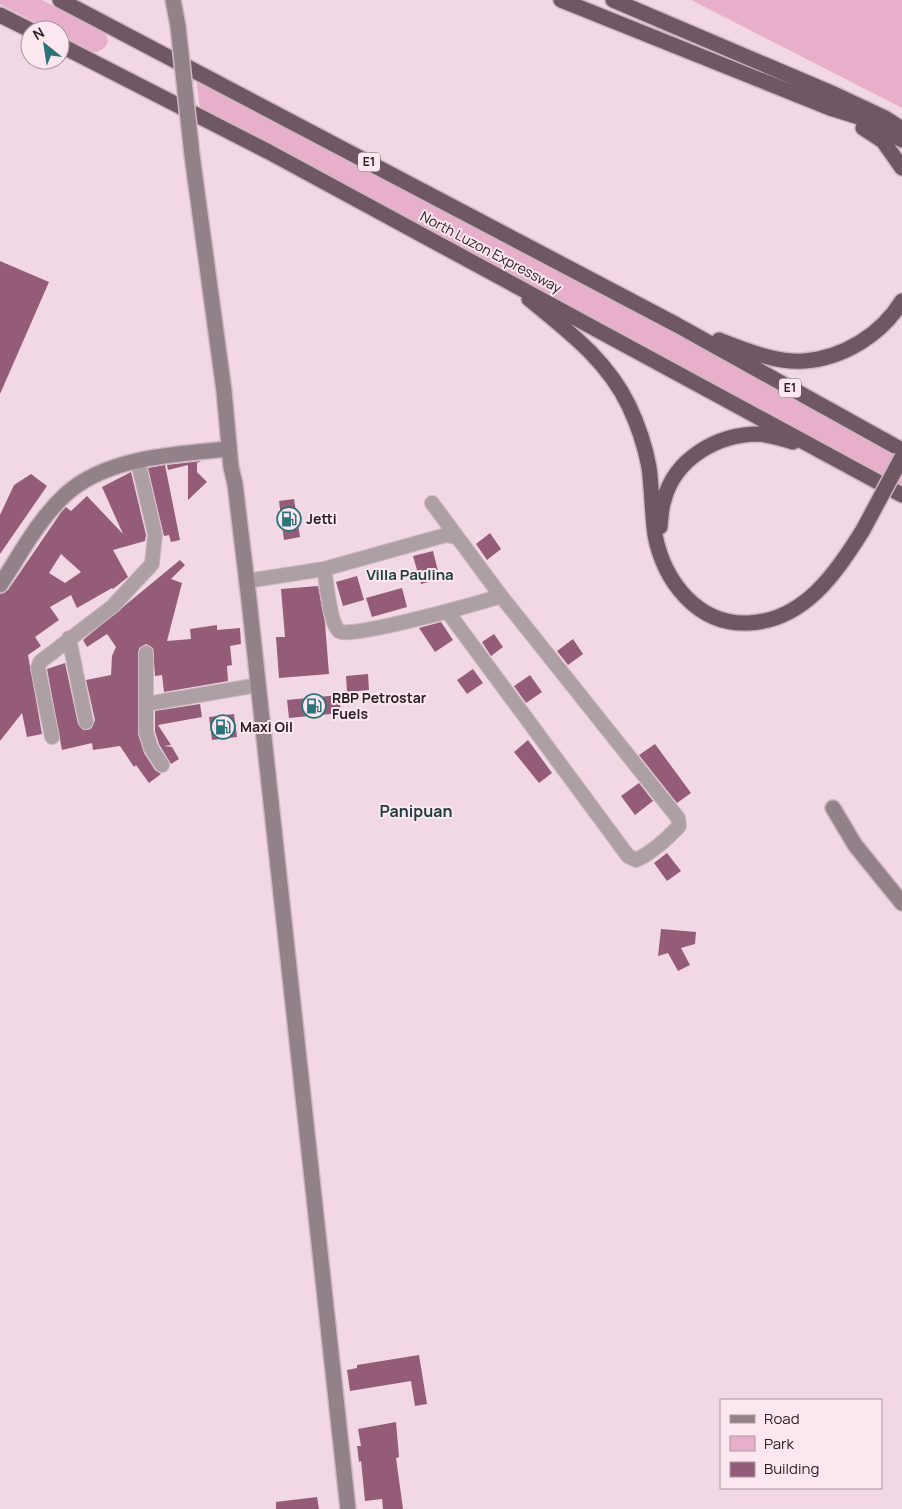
<svg xmlns="http://www.w3.org/2000/svg" width="902" height="1509" viewBox="0 0 902 1509" font-family="Manrope,sans-serif">
	<style>
		.green { fill: #e8afca }
		.building { fill: #955c78; fill-rule: evenodd }
		.lines { fill: none; stroke-linecap: round; stroke-linejoin: round }
		.minor-casing { stroke: #ceb7c2; stroke-width: 16 }
		.secondary-casing { stroke: #ceb7c2; stroke-width: 18 }
		.motorway-casing { stroke: #ceb7c2; stroke-width: 18 }
		.minor { stroke: #aca0a5; stroke-width: 14 }
		.secondary { stroke: #928189; stroke-width: 15 }
		.motorway { stroke: #6f5863; stroke-width: 15 }
		.secondary-bridge-casing { stroke: #ceb7c2; stroke-width: 18; stroke-linecap: butt }
		.motorway-bridge-casing { stroke: #ceb7c2; stroke-width: 18; stroke-linecap: butt }
		.secondary-bridge { stroke: #928189; stroke-width: 15 }
		.motorway-bridge { stroke: #6f5863; stroke-width: 15 }
		.labels { text-anchor: middle; stroke-width: 4; stroke-linejoin: round; paint-order: stroke }
		.shield { fill: #fce7f0; stroke: #695c62; stroke-width: 1 }
		.shield-label { font-size: 12px; font-weight: bold; fill: #2a2025 }
		.street-label { font-size: 14px; fill: #2a2025; stroke: #fce7f0 }
		.poi-label { font-size: 14px; font-weight: bold; fill: #2a2025; stroke: #fce7f0; text-anchor: start }
		.neighbourhood-label { font-size: 15px; font-weight: bold; fill: #1b3e3f; stroke: #fce7f0 }
		.quarter-label { font-size: 16px; font-weight: bold; fill: #1b3e3f; stroke: #fce7f0 }
	</style>
	<rect width="100%" height="100%" fill="#f2d8e4"/>
	<path class="green" d="M0,0H42L101,30L106,34L108,42C104,49 100,53 92,52L60,35V30H50L0,4Z
		M691,0H902V108Z
		M196,78L475,224L902,457V487L464,249L200,109Z"/>
	<path class="building" d="M0,261L49,282L0,394Z
		M201,461L197,463V472L207,482L188,500V465L168,470L167,465Z
		M165,465L180,540L171,542L169,535L164,536L148,468Z
		M131,472L146,535L145,541L113,550L128,577L113,589L112,588L77,608L71,595L50,607L59,620L35,637L41,646L28,655L42,734L27,737L22,713L0,741V594L8,590L62,511L66,507L71,511L87,496L123,534L102,487ZM61,554L81,572L65,583L49,573Z
		M31,474L47,486L0,554V515L14,485Z
		M294,499L300,537L284,540L279,501Z
		M490,533L501,549L487,560L476,544Z
		M433,551L440,579L421,584L413,556Z
		M180,560L185,565L171,579L182,583L167,641L191,639L190,629L217,625V630L240,628L241,644L230,646L232,665L227,666L228,681L164,692L162,675L155,676L153,648L146,644L139,648L138,734L144,753L155,770L161,774L149,783L136,765L134,767L120,746L93,750L92,743L62,750L47,669L65,663L78,724L84,730L91,729L95,720L86,680L111,675L112,656L116,647L107,634L87,647L83,640Z
		M357,576L364,600L343,606L336,582Z
		M318,586L325,623L329,674L279,678L276,637H285L281,589Z
		M402,588L407,607L372,617L366,598Z
		M441,622L453,640L435,652L419,628Z
		M494,634L503,647L491,656L482,642Z
		M573,639L583,654L568,665L557,651Z
		M473,669L483,683L467,694L457,680Z
		M368,674L369,690L347,692L346,676Z
		M530,675L542,692L526,703L514,686Z
		M339,695L341,713L289,718L287,700Z
		M200,704L202,717L158,725L171,745L164,746L172,747L179,759L171,764L159,744L155,731V711Z
		M234,714L237,737L212,740L209,717Z
		M528,740L552,773L539,783L514,752Z
		M655,744L691,793L677,803L639,755Z
		M639,783L653,801L635,815L621,796Z
		M667,853L681,871L667,881L654,863Z
		M661,929L696,932L695,944L681,948L690,965L678,971L668,953L658,956Z
		M419,1355L427,1404L415,1406L411,1381L350,1391L347,1370L357,1368V1365Z
		M396,1422L399,1457L396,1458L403,1509H383L382,1499L365,1501L361,1461L359,1462L357,1446H361L358,1429Z
		M317,1497L319,1509H276V1502Z"/>
	<g class="lines">
		<g class="minor-casing">
			<path id="minor" d="M432,503L501,596L678,818L679,826C667,839 651,853 636,860L628,856L447,611
				M324,569C327,583 329,622 339,631C348,640 482,602 501,596
				M247,581L324,569L446,535L456,537
				M69,638L86,722
				M146,653V732L151,748L162,765
				M146,704L258,685
				M52,737L38,668L40,662L113,606L152,564L155,534L138,462"/>
		</g>
		<g class="secondary-casing">
			<path id="secondary" d="M173,0L178,26
				M192,155L224,391L231,467L235,484L249,600L348,1509
				M0,585C20,555 38,520 65,495C106,457 176,454 229,449
				M833,808L855,845L902,903"/>
		</g>
		<g class="motorway-casing">
			<path id="motorway" d="M60,0L677,325L902,450
				M561,0L830,108L862,118L902,140
				M613,0L836,95L885,118L902,129
				M0,15L30,30
				M60,45L269,152L902,495
				M863,128L883,141L902,168
				M529,299C568,331 607,360 629,406C638,425 645,446 649,467C652,490 652,513 655,535C664,581 697,625 748,623C804,621 836,573 863,530
				M719,340C745,350 776,363 804,361C844,358 882,334 902,301
				M660,527C661,518 661,508 664,500C675,458 718,434 759,434C771,435 783,439 793,442"/>
		</g>
		<use href="#minor" class="minor"/>
		<use href="#secondary" class="secondary"/>
		<use href="#motorway" class="motorway"/>
		<g class="secondary-bridge-casing">
			<path id="secondary-bridge" d="M178,26L192,155"/>
		</g>
		<g class="motorway-bridge-casing">
			<path id="motorway-bridge" d="M863,530L902,457"/>
		</g>
		<use href="#secondary-bridge" class="secondary-bridge"/>
		<use href="#motorway-bridge" class="motorway-bridge"/>
	</g>
	<defs>
		<g id="fuel-ring" transform="scale(1.25)"><circle r="9.5" fill="#fce7f0" stroke="#2a7477" stroke-width="1.5"/><path d="M-5.5-6h7V0h2V4h1.3V-2.5L3-4.5l.8-.8L6-3V5H2.5V1h-1V6h-7ZM-4.2-4.7v3.2H.2V-4.7Z" fill="#2a7477"/></g>
	</defs>
	<g fill-rule="evenodd">
		<use href="#fuel-ring" x="289" y="519"/>
		<use href="#fuel-ring" x="314" y="706"/>
		<use href="#fuel-ring" x="223" y="727"/>
	</g>
	<g class="labels">
		<g class="shield">
			<rect x="358" y="152.5" width="22" height="19" rx="4"/>
			<rect x="779" y="378.5" width="22" height="19" rx="4"/>
		</g>
		<g class="shield-label">
			<text x="369" y="166">E1</text>
			<text x="790" y="392">E1</text>
		</g>
		<g class="street-label">
			<text transform="translate(491 252) rotate(28)" y="5">North Luzon Expressway</text>
		</g>
		<g class="poi-label">
			<text x="306" y="524">Jetti</text>
			<text x="332" y="703">RBP Petrostar<tspan x="332" dy="16">Fuels</tspan></text>
			<text x="240" y="732">Maxi Oil</text>
		</g>
		<g class="neighbourhood-label">
			<text x="410" y="580">Villa Paulina</text>
		</g>
		<g class="quarter-label">
			<text x="416" y="817">Panipuan</text>
		</g>
	</g>
	<rect x="720" y="1399" width="162" height="90" fill="#fce7f0" stroke="#a8979f"/>
	<rect x="730" y="1415" width="25" height="8" fill="#928189" stroke="#a8979f"/>
	<text x="764" y="1424" font-size="15" fill="#2a2025">Road</text>
	<rect x="730" y="1436" width="25" height="15" fill="#e8afca" stroke="#a8979f"/>
	<text x="764" y="1449" font-size="15" fill="#2a2025">Park</text>
	<rect x="730" y="1462" width="25" height="15" fill="#955c78" stroke="#a8979f"/>
	<text x="764" y="1474" font-size="15" fill="#2a2025">Building</text>
	<g transform="translate(45 45) rotate(330)"><circle r="24" fill="#fce7f0" stroke="#a8979f"/>
	<path d="M0-4L9 19L0 12L-9 19Z" fill="#2a7477"/>
	<text y="-8" font-size="14" font-weight="bold" text-anchor="middle" fill="#2a2025">N</text>
	</g>
</svg>
